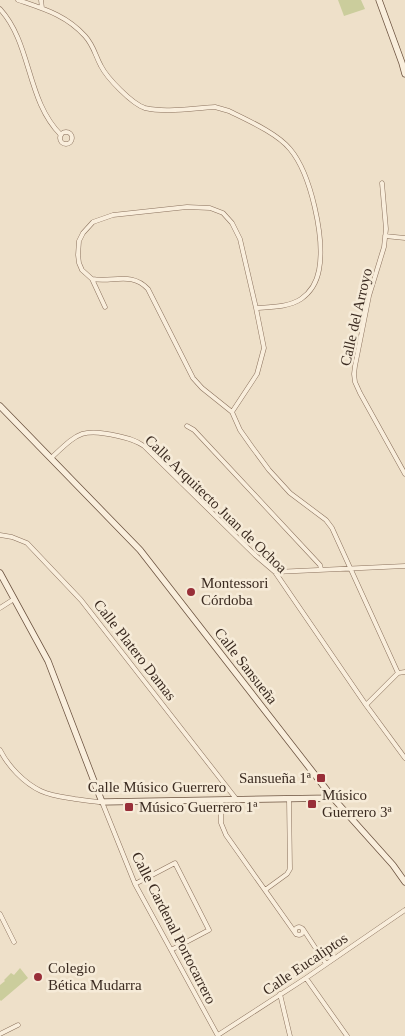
<svg xmlns="http://www.w3.org/2000/svg" width="405" height="1036" viewBox="0 0 405 1036" font-family="Georgia,serif">
	<style>
		.green { fill: #cbcd9c }
		.lines { fill: none; stroke-linecap: round; stroke-linejoin: round }
		.street-casing { stroke: #8a715d; stroke-width: 5 }
		.secondary-casing { stroke: #6c5340; stroke-width: 7 }
		.street { stroke: #f9eedc; stroke-width: 4 }
		.secondary { stroke: #f9eedc; stroke-width: 5.5 }
		.poi-dot { fill: #982e38; stroke: #f6ebd8; stroke-width: 2 }
		.labels { text-anchor: middle; stroke-width: 5; stroke-linejoin: round; paint-order: stroke }
		.street-label { font-size: 15px; fill: #3b2b21; stroke: #f6ebd8 }
		.poi-label { font-size: 15px; fill: #3b2b21; stroke: #f6ebd8; text-anchor: start }
	</style>
	<rect width="100%" height="100%" fill="#eee0c9"/>
	<path class="green" d="M338,0H361L365,9L344,16Z
		M20,968L28,978L1,1001L0,1000V985L5,981L4,980L11,973L14,975Z"/>
	<g class="lines">
		<g class="street-casing">
			<path id="street" d="M18,0C44,9 66,15 85,36C94,46 95,55 101,66C107,78 132,104 145,108C166,113 193,108 215,107L229,111C247,120 277,133 290,149C311,174 325,238 319,270C317,281 311,292 301,299C289,307 271,307 256,308
				M41,0L42,8
				M0,9C32,44 26,100 61,135
				M60 138a6 6 0 1 1 12 0a6 6 0 1 1-12 0Z
				M382,183L386,229L384,247L369,296L355,366L354,374L355,382L360,393L405,474
				M385,236L405,238
				M92,279C113,283 131,271 148,289L193,378L202,388L232,412L240,430L252,447L269,470L290,493L326,520L332,528L398,673
				M105,307L92,279L82,270L79,263L78,255L79,241L83,233L93,222L113,215L187,207L210,208L223,213L232,223L240,239L256,308L264,348L257,374L232,412
				M187,426L194,430L320,565L321,569
				M51,458C77,434 81,427 118,436C127,438 136,440 144,446L255,555L275,572L366,705L405,758
				M0,535L12,537L27,543L81,600L237,800
				M275,572L405,566
				M0,608L14,599
				M366,705L398,673L405,672
				M0,750C8,766 24,783 41,791C52,796 63,797 75,799C84,800 93,802 102,802L135,884L218,1036
				M221,800V823L226,835L296,934
				M135,884L175,863L209,930L171,950
				M265,890L287,874L290,869L289,799
				M0,914L14,942
				M295 931a4 4 0 1 1 8 0a4 4 0 1 1-8 0Z
				M303,929L326,964
				M306,978L347,1036
				M280,994L290,1036
				M0,1034L18,1025
				M218,1035L306,978L405,910"/>
		</g>
		<g class="secondary-casing">
			<path id="secondary" d="M379,0L402,63L405,74
				M0,406L140,550L333,798L393,865L405,882
				M0,573L48,661L102,802L333,798"/>
		</g>
		<use href="#street" class="street"/>
		<use href="#secondary" class="secondary"/>
	</g>
	<g class="poi-dot">
		<circle cx="191" cy="592" r="5"/>
		<rect x="316" y="773" width="10" height="10" rx="2.5"/>
		<rect x="307" y="799" width="10" height="10" rx="2.5"/>
		<rect x="124" y="802" width="10" height="10" rx="2.5"/>
		<circle cx="38" cy="977" r="5"/>
	</g>
	<g class="labels">
		<g class="street-label">
			<text transform="translate(356 317) rotate(-77)" y="5">Calle del Arroyo</text>
			<text transform="translate(216 504) rotate(44)" y="5">Calle Arquitecto Juan de Ochoa</text>
			<text transform="translate(135 650) rotate(52)" y="5">Calle Platero Damas</text>
			<text transform="translate(246 666) rotate(52)" y="5">Calle Sansueña</text>
			<text x="157" y="792">Calle Músico Guerrero</text>
			<text transform="translate(174 928) rotate(63)" y="5">Calle Cardenal Portocarrero</text>
			<text transform="translate(305 964) rotate(-34)" y="5">Calle Eucaliptos</text>
		</g>
		<g class="poi-label">
			<text x="201" y="588">Montessori<tspan x="201" dy="17">Córdoba</tspan></text>
			<text x="311" y="783" text-anchor="end">Sansueña 1ª</text>
			<text x="322" y="800">Músico<tspan x="322" dy="17">Guerrero 3ª</tspan></text>
			<text x="139" y="812">Músico Guerrero 1ª</text>
			<text x="48" y="973">Colegio<tspan x="48" dy="17">Bética Mudarra</tspan></text>
		</g>
	</g>
</svg>
